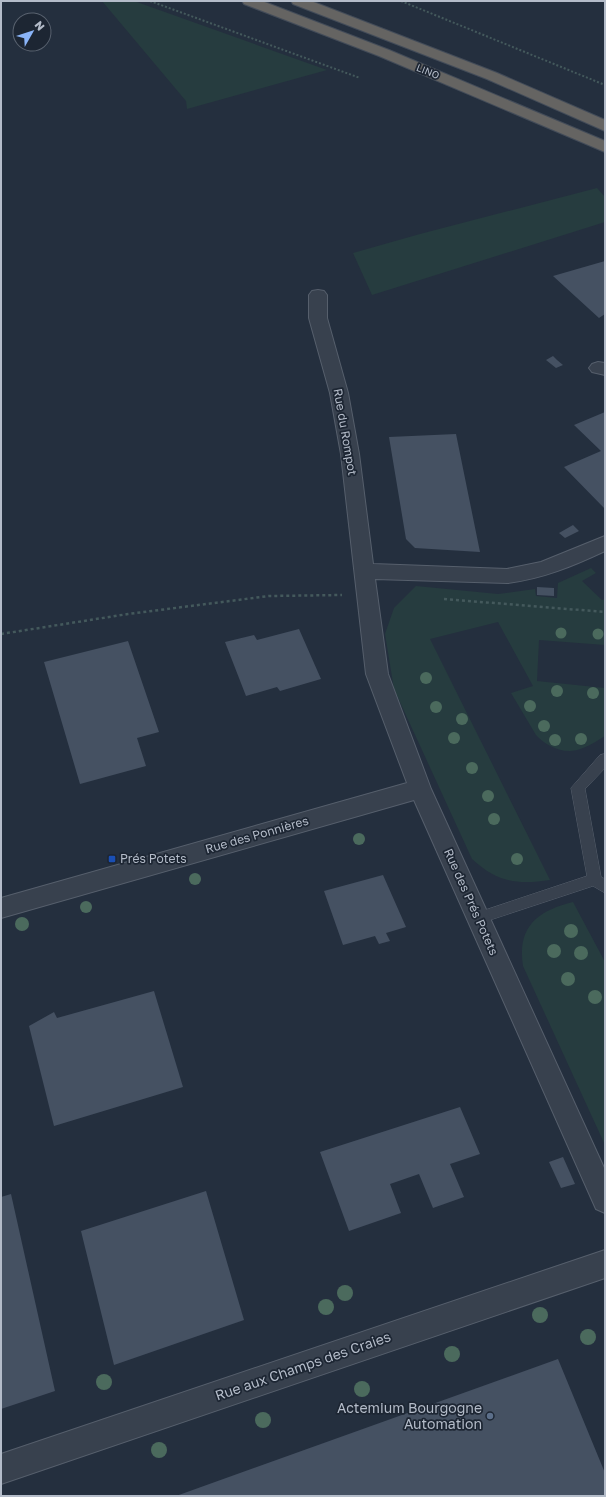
<svg xmlns="http://www.w3.org/2000/svg" width="606" height="1497" viewBox="0 0 606 1497" font-family="'Golos Text',sans-serif">
	<style>
		.green { fill: #263c3f }
		.building { fill: #455162 }
		.lines { fill: none; stroke-linecap: round; stroke-linejoin: round }
		.service-casing { stroke: #565f6c; stroke-width: 1 }
		.minor-casing { stroke: #565f6c; stroke-width: 2 }
		.trunk-casing { stroke: #434c59; stroke-width: 2 }
		.path-far1 { stroke: #44595c; stroke-width: 2; stroke-dasharray: 2 2; stroke-linecap: butt }
		.path { stroke: #44595c; stroke-width: 2.5; stroke-dasharray: 3 3; stroke-linecap: butt }
		.service { fill: #38414e; fill-rule: evenodd }
		.minor { fill: #38414e; fill-rule: evenodd }
		.trunk { fill: #656462; fill-rule: evenodd }
		.tree { fill: #4b6a5d }
		.transit-dot { fill: #1a4fb4; stroke: #1d2633; stroke-width: 1.5 }
		.service-dot { fill: #5c6f8a; stroke: #1d2633; stroke-width: 1.5 }
		.labels { text-anchor: middle; stroke-width: 3.5; stroke-linejoin: round; paint-order: stroke }
		.far-street-label { font-size: 10px; fill: #b4bcc9; stroke: #1d2633 }
		.street-label { font-size: 12px; fill: #b4bcc9; stroke: #1d2633 }
		.poi-label { font-size: 12px; fill: #b4bcc9; stroke: #1d2633; text-anchor: start }
		.near-street-label { font-size: 14px; fill: #b4bcc9; stroke: #1d2633 }
		.near-poi-label { font-size: 14px; fill: #b4bcc9; stroke: #1d2633; text-anchor: end }
	</style>
	<rect width="100%" height="100%" fill="#242f3e"/>
	<path class="green" d="M102,1H134L327,70L187,109L186,101Z
		M597,188L605,197V222L372,295L353,253L420,234Z
		M591,568L596,573L582,581L602,600L605,599V645L539,640L537,681L605,688V736C598,740 591,745 583,748C566,756 547,747 536,735L511,693L533,686L498,622L430,639L550,880C517,885 497,882 472,859L394,689L385,634L394,608L416,586L498,594L535,589L536,596L557,598L558,583Z
		M573,902L605,962V1145L523,966C517,927 537,911 573,902Z"/>
	<path class="building" d="M605,261V314L599,318L553,276Z
		M553,356L557,360L563,365L556,368L546,360Z
		M605,412V509L564,467L601,451L574,425Z
		M456,434L480,552L415,548L406,539L389,437Z
		M573,525L579,531L565,538L559,533Z
		M537,587L554,588V596L537,595Z
		M299,629L321,679L280,691L277,687L246,696L225,642L254,635L257,640Z
		M128,641L159,732L137,738L146,766L80,784L44,662Z
		M383,875L406,927L386,933L390,941L379,944L375,936L343,945L324,891Z
		M154,991L183,1087L54,1126L29,1026L54,1012L57,1018Z
		M460,1107L480,1154L450,1164L464,1197L433,1208L419,1174L390,1184L401,1213L349,1231L320,1152Z
		M563,1157L575,1184L561,1188L549,1162Z
		M206,1191L244,1320L114,1365L81,1231Z
		M11,1194L55,1391L1,1409V1197Z
		M558,1359L605,1473V1496H176Z"/>
	<g class="lines">
		<g class="service-casing">
			<path id="service" d="M605,754V768L585,789L601,877L605,879V893L593,886L478,924L473,922L471,918L473,914L587,876L571,788L600,755Z"/>
		</g>
		<g class="minor-casing">
			<path id="minor" d="M318,290L324,291L327,295V318L348,393L359,454L373,564L507,569L541,562L605,536V551C573,566 542,579 507,583L375,579L388,674L431,789L605,1170V1213L596,1209L414,800L1,918V898L407,783L366,674L341,454L330,393L309,318V295L312,291Z
				M598,362L605,363V375L592,372L589,368L592,364Z
				M605,1250V1278L1,1484V1454Z"/>
		</g>
		<g class="trunk-casing">
			<path id="trunk" d="M242,1H262L389,50L605,141V152L379,56L244,4Z
				M291,1H311L497,73L605,120V131L487,79L293,4Z"/>
		</g>
		<path class="path-far1" d="M150,1L360,78
			M401,1L605,85"/>
		<path class="path" d="M444,599L605,612
			M1,634L128,614L269,596L342,595"/>
		<use href="#service" class="service"/>
		<use href="#minor" class="minor"/>
		<use href="#trunk" class="trunk"/>
	</g>
	<g class="tree">
		<circle cx="561" cy="633" r="5.5"/>
		<circle cx="598" cy="634" r="5.5"/>
		<circle cx="426" cy="678" r="6"/>
		<circle cx="557" cy="691" r="6"/>
		<circle cx="593" cy="693" r="6"/>
		<circle cx="530" cy="706" r="6"/>
		<circle cx="436" cy="707" r="6"/>
		<circle cx="462" cy="719" r="6"/>
		<circle cx="544" cy="726" r="6"/>
		<circle cx="454" cy="738" r="6"/>
		<circle cx="581" cy="739" r="6"/>
		<circle cx="555" cy="740" r="6"/>
		<circle cx="472" cy="768" r="6"/>
		<circle cx="488" cy="796" r="6"/>
		<circle cx="494" cy="819" r="6"/>
		<circle cx="359" cy="839" r="6"/>
		<circle cx="517" cy="859" r="6"/>
		<circle cx="195" cy="879" r="6"/>
		<circle cx="86" cy="907" r="6"/>
		<circle cx="22" cy="924" r="7"/>
		<circle cx="571" cy="931" r="7"/>
		<circle cx="554" cy="951" r="7"/>
		<circle cx="581" cy="953" r="7"/>
		<circle cx="568" cy="979" r="7"/>
		<circle cx="595" cy="997" r="7"/>
		<circle cx="345" cy="1293" r="8"/>
		<circle cx="326" cy="1307" r="8"/>
		<circle cx="540" cy="1315" r="8"/>
		<circle cx="588" cy="1337" r="8"/>
		<circle cx="452" cy="1354" r="8"/>
		<circle cx="104" cy="1382" r="8"/>
		<circle cx="362" cy="1389" r="8"/>
		<circle cx="263" cy="1420" r="8"/>
		<circle cx="159" cy="1450" r="8"/>
	</g>
	<rect class="transit-dot" x="108" y="855" width="8" height="8" rx="2"/>
	<circle class="service-dot" cx="490" cy="1416" r="4"/>
	<g class="labels">
		<g class="far-street-label">
			<text transform="translate(428 71) rotate(22)" y="4">LINO</text>
		</g>
		<g class="street-label">
			<text transform="translate(345 432) rotate(80)" y="4">Rue du Rompot</text>
			<text transform="translate(257 835) rotate(-16)" y="4">Rue des Ponnières</text>
			<text transform="translate(471 902) rotate(66)" y="4">Rue des Prés Potets</text>
		</g>
		<g class="poi-label">
			<text x="120" y="863">Prés Potets</text>
		</g>
		<g class="near-street-label">
			<text transform="translate(303 1366) rotate(-19)" y="5">Rue aux Champs des Craies</text>
		</g>
		<g class="near-poi-label">
			<text x="482" y="1413">Actemium Bourgogne<tspan x="482" dy="16">Automation</tspan></text>
		</g>
	</g>
	<rect width="606" height="1497" fill="none" stroke="#b4bcc9" stroke-width="4"/>
	<g transform="translate(32 32) rotate(51)"><circle r="19" fill="#1d2633" stroke="#59626f"/>
	<path d="M0-3L7 15L0 10L-7 15Z" fill="#8ab4f8"/>
	<text y="-6" font-size="11" font-weight="bold" text-anchor="middle" fill="#b4bcc9">N</text>
	</g>
</svg>
